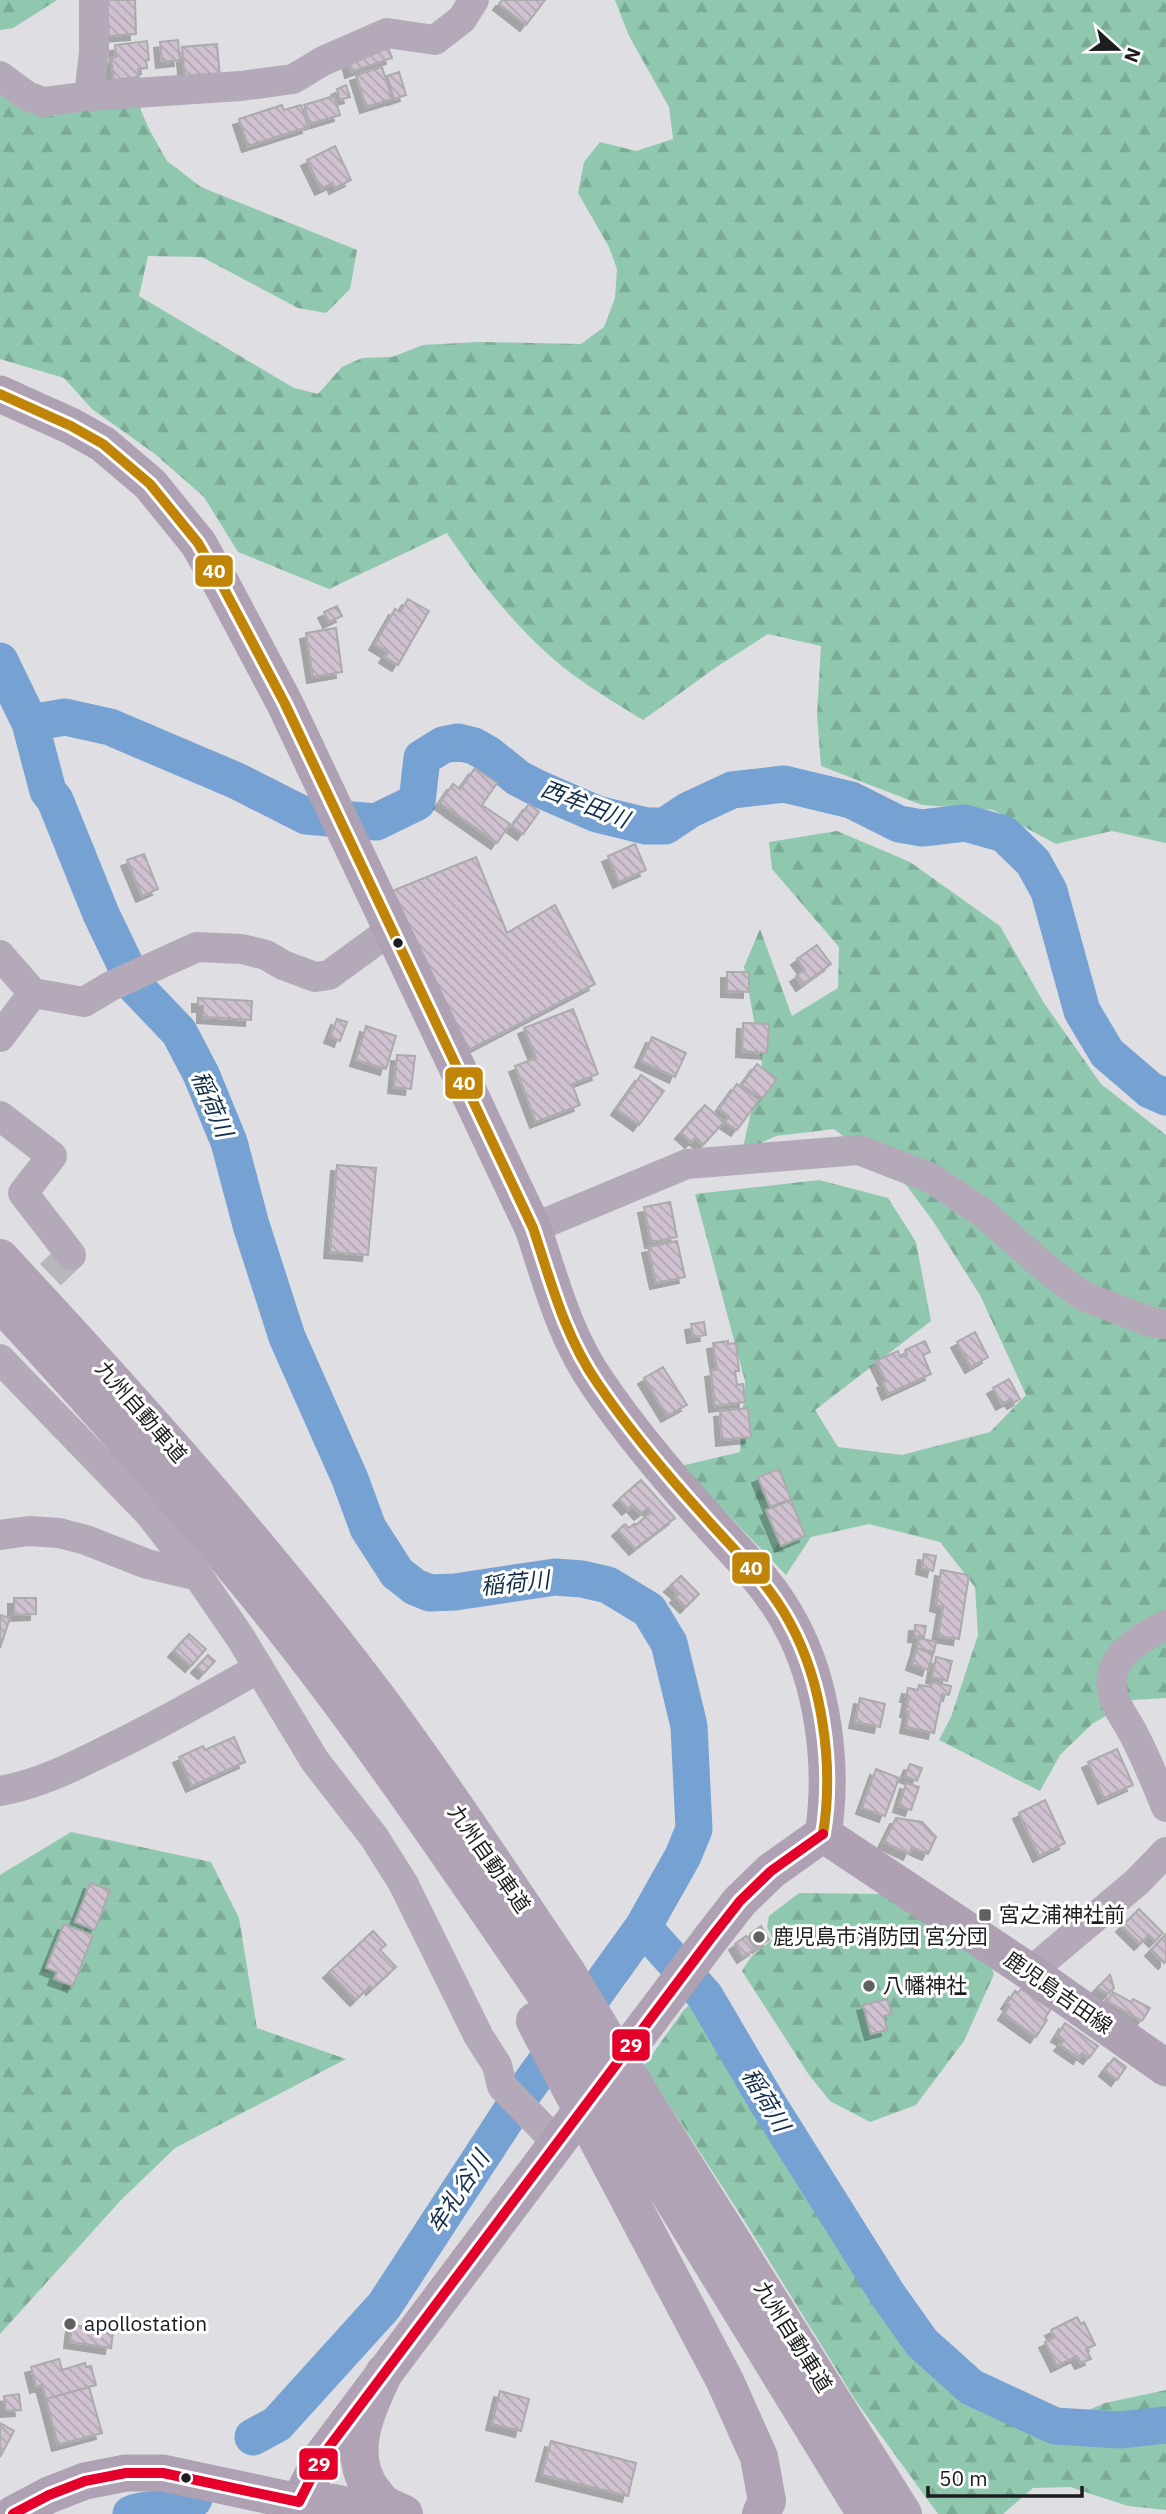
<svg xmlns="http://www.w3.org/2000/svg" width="1166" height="2514" viewBox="0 0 1166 2514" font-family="'IBM Plex Sans','Noto Sans JP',sans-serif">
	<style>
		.forest { fill: url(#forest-firs) }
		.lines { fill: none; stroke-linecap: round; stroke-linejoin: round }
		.river { stroke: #75a2d2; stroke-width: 37 }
		.building { fill: url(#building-back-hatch); stroke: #abaaad; stroke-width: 2; filter: url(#shadow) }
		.minor-tunnel { stroke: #b7b7bc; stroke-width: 30; stroke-dasharray: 30 15; stroke-linecap: butt }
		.minor { stroke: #b4a9b8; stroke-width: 30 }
		.major { stroke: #aea1b3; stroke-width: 37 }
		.highway { stroke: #b0a3b5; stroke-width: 38 }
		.highway-bridge { stroke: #b0a3b5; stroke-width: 38 }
		.bus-1-casing { stroke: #fff; stroke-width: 16 }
		.bus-2-casing { stroke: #fff; stroke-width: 16 }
		.bus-1 { stroke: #c08408; stroke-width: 10 }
		.bus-2 { stroke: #e4002b; stroke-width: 10 }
		.bus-dot { fill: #1d1d20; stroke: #fff; stroke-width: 2.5 }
		.poi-dot { fill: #616164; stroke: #fff; stroke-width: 2.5 }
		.labels { text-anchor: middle; stroke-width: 6; stroke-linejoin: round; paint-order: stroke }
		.street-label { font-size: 21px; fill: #1d1d20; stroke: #fff }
		.poi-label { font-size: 21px; fill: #1d1d20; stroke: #fff; text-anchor: start }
		.water-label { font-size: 23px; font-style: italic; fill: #132e4a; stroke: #fff }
		.line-badge { stroke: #fff; stroke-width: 2.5 }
		.badge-label { font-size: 19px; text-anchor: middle; font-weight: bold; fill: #fff }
	</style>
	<defs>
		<pattern id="forest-firs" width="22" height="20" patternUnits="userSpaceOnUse" patternTransform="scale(1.75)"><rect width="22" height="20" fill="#8fc8af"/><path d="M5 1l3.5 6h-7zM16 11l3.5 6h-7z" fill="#7bab96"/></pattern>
		<pattern id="building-back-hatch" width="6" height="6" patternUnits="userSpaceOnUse" patternTransform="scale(1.75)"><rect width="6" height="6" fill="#cfc1d0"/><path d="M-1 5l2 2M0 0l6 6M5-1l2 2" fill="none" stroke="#b1a5b2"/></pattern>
		<filter id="shadow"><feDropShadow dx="-6" dy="6" stdDeviation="0" flood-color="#0004"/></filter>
	</defs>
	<rect width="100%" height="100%" fill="#dedee3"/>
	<path class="forest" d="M0,0H57L13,28L0,30Z
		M615,0H1166V843L1112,831L1056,844L993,810L922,805L821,766L817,715L821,646L768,634L715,668L643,720C612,701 578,681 550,656C510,620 476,577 447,533L329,589L238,552L204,497L155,454L92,409L64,378L0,359V87L140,102L141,111L150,131L167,161L201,187L357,250L350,289L326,313L298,308L202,257L148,256L139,296L294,388L318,394L342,367L362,358L392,357L423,345L479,342L581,344L604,327L615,298L617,269L609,247L578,193L584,162L600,142L636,151L673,139L669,107L629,36Z
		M837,831L910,862L1000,926L1044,1003L1101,1084L1166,1135V1698L1133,1700L1092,1724L1060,1755L1040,1791L939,1740L951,1717L978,1635L975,1587L940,1542L869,1524L811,1537L786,1575L681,1466L740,1452L745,1381L695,1194L819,1180L888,1198L916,1242L931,1321L815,1410L838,1447L902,1455L990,1432L1026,1395L980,1295L933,1221L907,1186L834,1129L776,1136L742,1152L762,1063L744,967L760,929L792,1016L838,988L839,947L772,869L769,842Z
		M71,1832L211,1862L239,1918L257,2028L346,2059L175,2148L121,2200L0,2334V1875Z
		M799,1893L885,1894L990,1964L994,1974L964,2041L916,2105L870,2122L830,2101L809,2075L742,1971L751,1957L773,1939L767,1927L769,1916Z
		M693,2001L702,2009L728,2061L782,2148L905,2341L949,2383L999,2414L1032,2428L1082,2440L1166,2436V2510L1128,2506L1070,2487L1033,2488L1003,2514H938L856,2401L742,2217L644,2066L683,2011Z
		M1166,2390V2419L1126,2424L1092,2422L1084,2412L1105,2403Z"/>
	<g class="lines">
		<path class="river" d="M0,661L30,723L48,791L55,800L101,914L136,987L179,1032L201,1074L229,1142L251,1225L287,1337L350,1479L368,1528L397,1573L415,1587L430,1593L455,1592L555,1577L582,1579L608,1585L649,1610L669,1643L689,1726L694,1829L683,1856L643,1927L517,2102L384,2306L277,2424L253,2437
			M30,723L65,717L110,727L237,781L306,816L376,822L417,802L422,758L443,745L458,742L474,746L488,754L518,778L537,788L597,814L646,826H665L689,810L732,790L784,784L851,800L899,824L922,828L965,823L1004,834L1033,862L1049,891L1082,1011L1107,1053L1150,1090L1166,1097
			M643,1927L705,1996L767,2102L888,2295L922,2343L971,2387L1055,2426L1120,2430L1166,2425
			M131,2514C152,2505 176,2514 194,2499"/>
	</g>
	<path class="building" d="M107,0H135L136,34L109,36Z
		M502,0H545L526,25L499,4Z
		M178,40L180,60L162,62L160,42Z
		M147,41L149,60H146L147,68L138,69L139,77L114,80L111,58L116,57L115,45Z
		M217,44L220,77L185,80L182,47Z
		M388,47L392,58L351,72L348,61Z
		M382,67L392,99L366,107L356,75Z
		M399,72L406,95L394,99L387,76Z
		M346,85L350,97L340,100L337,89Z
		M334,96L340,115L310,124L304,105Z
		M282,105L284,110L301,105L308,127L248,146L239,119Z
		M335,146L351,180L335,188L333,183L321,189L307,160Z
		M408,599L429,611L398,665L385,657L388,652L375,644L395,609L400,612Z
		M337,606L342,616L329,622L324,612Z
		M336,628L342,672L313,677L306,633Z
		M475,768L497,783L482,805L510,824L497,843L440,803L453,784L460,789Z
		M529,804L539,812L523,834L512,826Z
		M635,844L646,870L619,882L608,856Z
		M144,854L158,889L142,896L127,860Z
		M476,857L507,933L555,905L595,984L469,1050L392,891Z
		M817,945L831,964L802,985L796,976L805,970L797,959Z
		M727,972H749V992L727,991Z
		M198,998L252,1001L251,1020L203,1017V1006H198Z
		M573,1009L598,1074L572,1084L580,1105L536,1122L515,1066L536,1058L524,1028Z
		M337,1019L347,1022L340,1041L330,1037Z
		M743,1023L769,1024L767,1053L742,1051Z
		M366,1026L396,1036L386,1069L356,1060Z
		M652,1037L686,1053L675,1077L641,1061Z
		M397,1055L415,1056L411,1089L394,1087Z
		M757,1064L777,1079L762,1099L742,1085Z
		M641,1075L664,1091L639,1125L617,1109Z
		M737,1084L759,1100L737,1130L725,1122L729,1116L719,1109Z
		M705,1105L724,1122L703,1145L695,1138L691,1142L681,1133Z
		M337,1165L376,1168L368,1255L330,1252Z
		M670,1202L677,1237L651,1242L644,1207Z
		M677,1241L685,1277L656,1283L648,1247Z
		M704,1322L706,1335L693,1337L691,1324Z
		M975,1332L988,1357L971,1367L957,1342Z
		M728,1341V1344L736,1343L739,1371H735L737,1385L743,1384L745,1402L715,1406L711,1371L717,1370L713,1343Z
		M925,1341L930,1352L923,1355L931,1374L888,1394L883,1382L886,1381L876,1361L898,1351L900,1357L907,1355L905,1350Z
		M663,1367L687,1405L667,1416L644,1378Z
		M1009,1379L1020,1399L1013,1403L1011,1399L1002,1404L993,1388Z
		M748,1408L751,1437L722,1440L720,1411Z
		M779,1469L791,1499L770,1507L758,1477Z
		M641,1480L675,1518L635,1549L618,1530L625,1524L629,1528L634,1524L636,1525L651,1512L648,1508L640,1514L632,1505L628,1509L619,1499Z
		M791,1500L805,1536L781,1546L766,1510Z
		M924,1554L936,1556L933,1571L922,1568Z
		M941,1570L969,1575L959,1639L938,1636L943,1607L936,1605Z
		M681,1576L699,1594L686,1607L676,1597L679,1594L670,1586Z
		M14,1598H36V1614L14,1615Z
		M0,1615L10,1618L0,1648Z
		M915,1625L926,1626L924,1637L914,1636Z
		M189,1634L206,1649L191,1666L174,1651Z
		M919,1638L936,1642L934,1652L917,1648Z
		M917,1648L933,1654L928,1670L912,1664Z
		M208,1655L215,1661L204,1673L197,1667Z
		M936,1657L952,1661L947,1681L932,1677Z
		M932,1682L951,1686L949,1695L942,1694L934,1733L906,1727L909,1712L906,1711L909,1696H906L908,1688L918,1690L919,1685L931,1687Z
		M860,1698L885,1704L880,1727L855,1722Z
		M234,1737L245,1762L192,1786L179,1757L203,1746L205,1750Z
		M1117,1749L1133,1785L1104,1798L1088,1762Z
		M910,1764L922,1768L917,1781L905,1776Z
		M876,1769L899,1778L885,1816L862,1808Z
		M906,1783L919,1787L911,1810L899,1806Z
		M1045,1800L1065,1843L1039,1856L1019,1813Z
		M896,1818L922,1822L936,1837L928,1854L912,1847L909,1854L884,1842Z
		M90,1883L110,1890L95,1930L75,1922Z
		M1139,1909L1163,1933L1155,1941L1149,1935L1140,1944L1122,1926Z
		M64,1924L93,1935L73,1986L54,1979L57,1972L46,1968Z
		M761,1926L769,1940L758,1947L750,1934Z
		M373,1931L386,1945L380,1950L396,1967L372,1989L370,1986L356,2000L329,1972Z
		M1166,1934V1961L1164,1963L1151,1950Z
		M746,1936L755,1949L743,1957L735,1944Z
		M1110,1975L1114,1988L1108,1994L1097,1988Z
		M1021,1989L1051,2009L1045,2018L1047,2020L1036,2037L1004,2014L1010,2005L1007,2003L1015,1991L1018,1993Z
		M1113,1992L1131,2002L1133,1999L1150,2008L1142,2021L1107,2001Z
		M887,1999L892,2014L884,2016L887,2030L871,2034L863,2005Z
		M1065,2023L1098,2046L1089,2058L1082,2053L1079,2058L1060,2045L1064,2040L1057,2036Z
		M1114,2058L1126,2067L1117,2080L1105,2070Z
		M1077,2317L1081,2324L1084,2322L1095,2345L1086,2349L1091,2359L1081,2363L1077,2356L1057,2366L1045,2342L1055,2337L1051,2330Z
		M72,2325L113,2331L111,2348L70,2342Z
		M59,2359L62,2370L85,2363L86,2367L91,2366L96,2385L46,2399L42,2385L36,2387L31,2367Z
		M89,2387L102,2433L58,2445L46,2399Z
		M500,2391L529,2399L521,2431L492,2424Z
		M19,2394L21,2410L6,2411L4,2396Z
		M0,2423L14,2431L0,2457Z
		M551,2441L636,2463L628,2496L542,2475Z"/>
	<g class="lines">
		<path class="minor-tunnel" d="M18,1306L71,1255"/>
		<path class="minor" d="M0,76L27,96L43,102L89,96L241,86L293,79L323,61L387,33L435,40L462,19L474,0
			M89,96L94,52V0
			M0,955L33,993L84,1002L111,986L197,947L242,949L266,955L283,965L315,977L329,975L392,929
			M0,1037L33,993
			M0,1116L52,1156L23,1193L71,1255
			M533,1228L687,1164L859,1150L931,1178L982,1212L1048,1270L1083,1296L1153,1323L1166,1324
			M0,1359L149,1513L198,1576L240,1637L315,1761L374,1837L403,1883L479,2037L497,2065L502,2086L558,2144
			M0,1535L29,1531L59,1533L86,1540L147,1564L198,1576
			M1166,1625C1139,1639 1103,1658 1113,1694C1116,1708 1127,1721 1133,1733C1145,1756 1156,1782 1166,1807
			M0,1791C40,1784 75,1766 111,1748C161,1724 210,1696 259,1668
			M1030,1972L1137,1882L1166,1852"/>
		<path class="major" d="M0,394L71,426L103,444L150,484L198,543L223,587L285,704L533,1228C551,1282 565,1337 598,1384C630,1431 666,1474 704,1516C734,1550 769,1583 790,1623C823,1683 834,1767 823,1834
			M823,1834L1030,1972L1166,2068
			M13,2514L49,2495L85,2481L126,2473H163L299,2502L323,2455L711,1938L740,1901L771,1871L823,1834"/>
		<path class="highway" d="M0,1258C133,1401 264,1547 381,1703C446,1791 506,1882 567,1973
			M0,1302C88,1397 174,1492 256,1593C361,1722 454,1861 548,1998
			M638,2091L903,2514
			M620,2113L866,2514
			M601,2146L725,2381L759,2457L767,2501L761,2514
			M384,2373C366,2410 345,2455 373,2492C377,2496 380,2502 384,2504C390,2508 398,2511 404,2514
			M299,2502L334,2503L382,2514"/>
		<path class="highway-bridge" d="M567,1973L638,2091
			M556,2011L620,2113
			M535,2021L601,2146"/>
		<g class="bus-1-casing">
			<path id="bus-1" d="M0,394L71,426L103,444L150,484L198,543L223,587L285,704L533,1228C551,1282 565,1337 598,1384C630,1431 666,1474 704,1516C734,1550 769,1583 790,1623C823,1683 834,1767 823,1834"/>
		</g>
		<g class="bus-2-casing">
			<path id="bus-2" d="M13,2514L49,2495L85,2481L126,2473H163L299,2502L323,2455L711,1938L740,1901L771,1871L823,1834"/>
		</g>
		<use href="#bus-1" class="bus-1"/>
		<use href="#bus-2" class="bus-2"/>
	</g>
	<g class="bus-dot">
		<circle cx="398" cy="943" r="6"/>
		<circle cx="186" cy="2478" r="6"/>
	</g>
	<g class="poi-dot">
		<rect x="978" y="1908" width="14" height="14" rx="3.5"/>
		<circle cx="759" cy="1937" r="7"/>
		<circle cx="869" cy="1986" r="7"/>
		<circle cx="70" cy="2324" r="7"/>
	</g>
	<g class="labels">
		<g class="street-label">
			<text transform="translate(141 1412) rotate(49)" y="7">九州自動車道</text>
			<text transform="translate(489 1859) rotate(55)" y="7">九州自動車道</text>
			<text transform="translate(1058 1993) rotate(35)" y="7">鹿児島吉田線</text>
			<text transform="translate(793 2337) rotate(58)" y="7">九州自動車道</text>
		</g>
		<g class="poi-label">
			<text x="999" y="1922">宮之浦神社前</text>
			<text x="773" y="1944">鹿児島市消防団 宮分団</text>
			<text x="883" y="1993">八幡神社</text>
			<text x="84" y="2331">apollostation</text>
		</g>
		<g class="water-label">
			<text transform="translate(585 804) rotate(21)" y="8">西牟田川</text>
			<text transform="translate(212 1104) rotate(67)" y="8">稲荷川</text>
			<text transform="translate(515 1583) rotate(-6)" y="8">稲荷川</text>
			<text transform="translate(766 2100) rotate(59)" y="8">稲荷川</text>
			<text transform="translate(458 2192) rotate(-57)" y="8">牟礼谷川</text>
		</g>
	</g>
	<g class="line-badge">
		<rect x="194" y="554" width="40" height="34" rx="7" fill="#c08408"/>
		<rect x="444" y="1066" width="40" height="34" rx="7" fill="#c08408"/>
		<rect x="731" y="1551" width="40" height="34" rx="7" fill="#c08408"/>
		<rect x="611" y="2028" width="40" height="34" rx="7" fill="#e4002b"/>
		<rect x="298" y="2447" width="41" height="34" rx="7" fill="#e4002b"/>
	</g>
	<g class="badge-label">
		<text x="214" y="578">40</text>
		<text x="464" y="1090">40</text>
		<text x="751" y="1575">40</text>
		<text x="631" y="2052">29</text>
		<text x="319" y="2471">29</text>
	</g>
	<g transform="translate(1117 49) rotate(111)" stroke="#ffffff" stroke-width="5" paint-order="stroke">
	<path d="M0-5L12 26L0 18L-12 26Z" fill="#1d1d20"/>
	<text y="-10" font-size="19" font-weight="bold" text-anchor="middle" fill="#1d1d20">N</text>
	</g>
	<path d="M928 2486v10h154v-10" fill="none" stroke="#1d1d20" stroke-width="3.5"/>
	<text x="939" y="2486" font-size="21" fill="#1d1d20" stroke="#ffffff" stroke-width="5" paint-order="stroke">50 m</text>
</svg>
